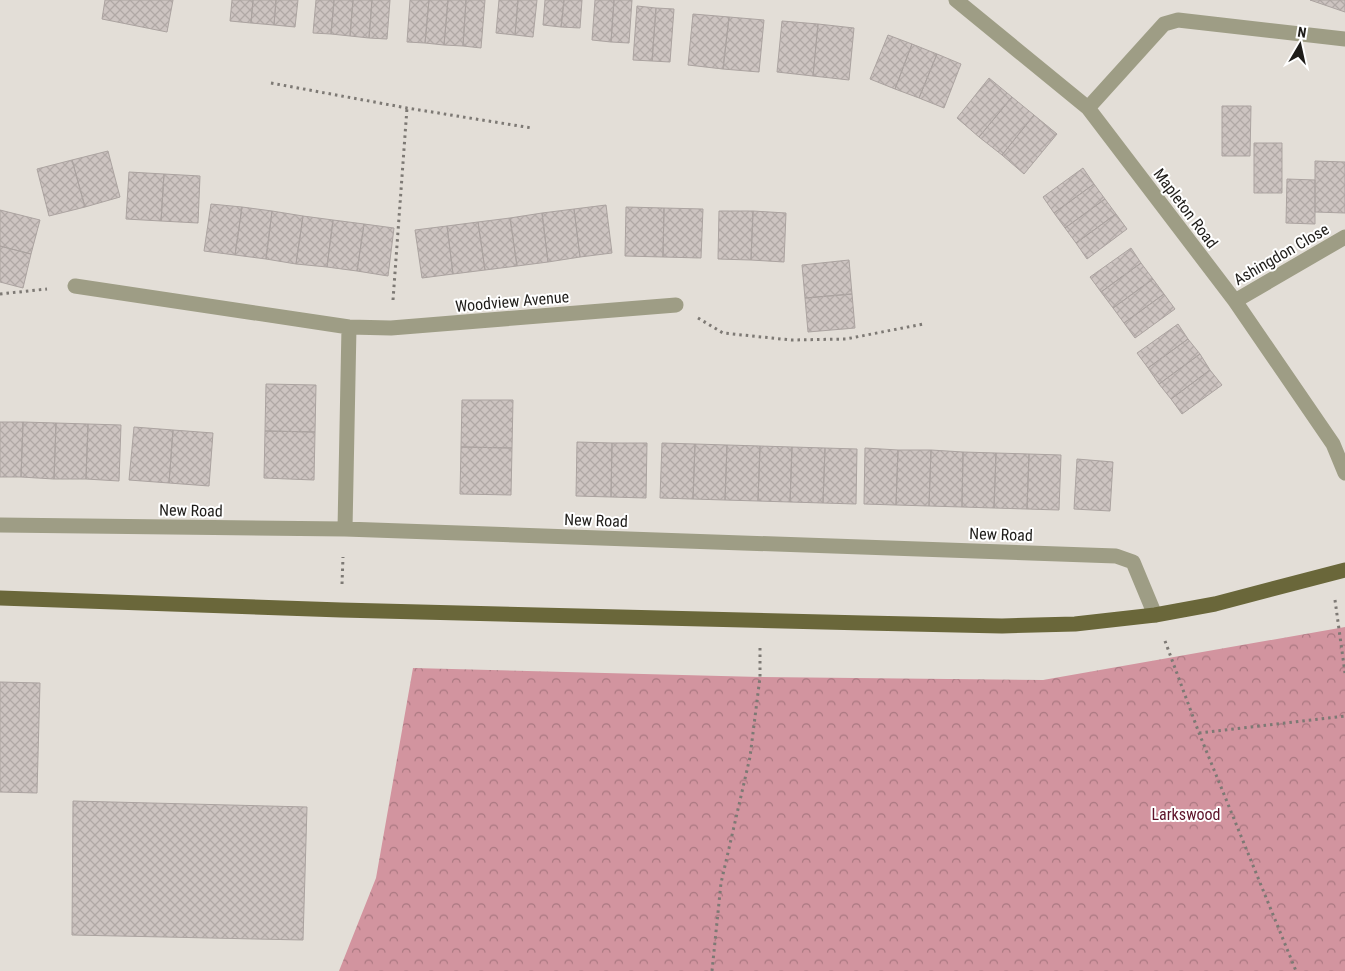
<svg xmlns="http://www.w3.org/2000/svg" width="1345" height="971" viewBox="0 0 1345 971" font-family="'Roboto Condensed',sans-serif">
	<style>
		.forest { fill: url(#forest-crowns) }
		.building { fill: url(#building-cross-hatch); stroke: #aba3a0 }
		.lines { fill: none; stroke-linecap: round; stroke-linejoin: round }
		.path { stroke: #7d7974; stroke-width: 3; stroke-dasharray: 2.5 4; stroke-linecap: butt }
		.minor { stroke: #9e9d85; stroke-width: 15 }
		.major { stroke: #6a673a; stroke-width: 15 }
		.labels { text-anchor: middle; stroke-width: 4; stroke-linejoin: round; paint-order: stroke }
		.street-label { font-size: 16px; fill: #1e1c19; stroke: #fff }
		.park-label { font-size: 16px; fill: #5e142a; stroke: #fff }
	</style>
	<defs>
		<pattern id="forest-crowns" width="20" height="18" patternUnits="userSpaceOnUse" patternTransform="scale(1.25)"><rect width="20" height="18" fill="#d2949f"/><path d="M2 6a3 3 0 1 1 6 0M12 15a3 3 0 1 1 6 0" fill="none" stroke="#aa7881"/></pattern>
		<pattern id="building-cross-hatch" width="8" height="8" patternUnits="userSpaceOnUse" patternTransform="scale(1.25)"><rect width="8" height="8" fill="#cdc4c1"/><path d="M0 0l8 8M0 8l8-8" fill="none" stroke="#b0a8a5"/></pattern>
	</defs>
	<rect width="100%" height="100%" fill="#e3ded7"/>
	<path class="forest" d="M1345,627V971H339L376,878L413,668L760,677L1043,680Z"/>
	<path class="building" d="M105,0H173L167,32L102,19Z
		M232,0H253L251,23L230,21Z
		M253,0H276L274,25L251,23Z
		M276,0H298L295,27L274,25Z
		M316,0H334L331,34L313,33Z
		M334,0H353L350,36L331,34Z
		M353,0H372L369,38L350,36Z
		M372,0H390L387,39L369,38Z
		M410,0H429L425,43L407,42Z
		M429,0H448L444,45L425,43Z
		M448,0H466L463,46L444,45Z
		M466,0H485L481,48L463,46Z
		M499,0H518L515,35L496,33Z
		M518,0H537L533,37L515,35Z
		M545,0H564L561,27L543,25Z
		M564,0H582L580,28L561,27Z
		M595,0H614L611,42L592,40Z
		M614,0H632L629,43L611,42Z
		M1310,0H1345V12Z
		M637,6L656,8L652,61L633,60Z
		M656,8L674,9L670,62L652,61Z
		M693,14L729,17L723,69L688,65Z
		M729,17L764,20L759,72L723,69Z
		M782,21L818,24L813,76L777,72Z
		M818,24L854,28L849,80L813,76Z
		M888,35L912,44L895,89L870,79Z
		M912,44L937,54L919,98L895,89Z
		M937,54L961,64L944,108L919,98Z
		M989,78L1012,97L979,137L957,118Z
		M1012,97L1034,115L1002,155L979,137Z
		M1222,106H1251L1250,156H1222Z
		M1034,115L1057,134L1024,174L1002,155Z
		M1254,143H1282V193H1254Z
		M108,151L120,197L85,207L72,160Z
		M72,160L85,207L49,216L37,169Z
		M1315,161L1345,162V213L1315,212Z
		M1083,168L1094,184L1054,213L1043,197Z
		M129,172L164,174L161,221L126,219Z
		M164,174L200,176L198,223L161,221Z
		M1287,179L1315,180V224L1286,223Z
		M1094,184L1105,199L1065,228L1054,213Z
		M1105,199L1116,214L1076,243L1065,228Z
		M211,204L242,207L235,255L204,251Z
		M606,205L612,253L580,257L574,209Z
		M242,207L272,211L266,259L235,255Z
		M626,207L664,208L663,257L625,256Z
		M664,208L703,209L701,258L663,257Z
		M574,209L580,257L548,262L542,213Z
		M0,210L40,220L31,254L0,246Z
		M272,211L303,216L296,264L266,259Z
		M719,211H753L751,260L718,259Z
		M753,211L786,213L784,262L751,260Z
		M542,213L548,262L517,266L510,218Z
		M1116,214L1127,229L1087,259L1076,243Z
		M303,216L333,220L327,267L296,264Z
		M510,218L517,266L485,270L478,222Z
		M333,220L364,224L357,271L327,267Z
		M478,222L485,270L453,274L447,226Z
		M364,224L394,228L388,276L357,271Z
		M447,226L453,274L422,278L415,230Z
		M0,246L31,254L23,288L0,282Z
		M1131,248L1141,263L1101,292L1090,277Z
		M849,260L852,294L805,298L802,265Z
		M1141,263L1153,279L1113,308L1101,292Z
		M1153,279L1164,294L1124,323L1113,308Z
		M852,294L855,328L808,332L805,298Z
		M1164,294L1175,309L1135,338L1124,323Z
		M1178,324L1188,339L1148,368L1137,353Z
		M1188,339L1200,354L1159,384L1148,368Z
		M1200,354L1210,370L1171,399L1159,384Z
		M1210,370L1222,385L1182,414L1171,399Z
		M266,384L316,385L315,432L265,431Z
		M462,400H513L512,448L461,447Z
		M0,422H23L21,477H0Z
		M23,422L56,423L54,479L21,477Z
		M56,423L88,424L86,479H54Z
		M88,424L121,425L119,481L86,479Z
		M134,427L173,430L169,483L129,480Z
		M173,430L213,433L209,486L169,483Z
		M265,431L315,432L314,480L264,478Z
		M577,442L612,443L611,497L576,496Z
		M612,443H647L646,498L611,497Z
		M662,443L695,444L693,499L660,498Z
		M695,444L727,445L725,500L693,499Z
		M727,445L760,446L758,501L725,500Z
		M760,446L792,447L790,502L758,501Z
		M461,447L512,448L511,495L460,494Z
		M792,447L825,448L823,503L790,502Z
		M825,448L857,449L856,504L823,503Z
		M865,448L898,450L896,505L864,504Z
		M898,450H931L929,506L896,505Z
		M931,450L963,452L962,507L929,506Z
		M963,452L996,453L994,508L962,507Z
		M996,453L1029,454L1027,509L994,508Z
		M1029,454L1061,455L1059,510L1027,509Z
		M1077,459L1113,462L1110,511L1074,509Z
		M0,682L40,683L37,793L0,792Z
		M73,801L307,807L303,940L72,935Z"/>
	<g class="lines">
		<path class="path" d="M271,83L407,108L532,128
			M0,294L47,289
			M393,300L407,108
			M698,318L723,333L791,340L846,339L923,324
			M342,584L343,557
			M1335,600L1345,673
			M1165,641L1199,733L1296,971
			M1199,733L1345,716
			M712,971L721,883L750,757L760,677V648"/>
		<path class="minor" d="M956,0L1088,108L1235,301L1333,444L1345,473
			M1088,108L1164,24L1178,20L1345,39
			M75,286L349,327L391,328L676,305
			M1235,301L1345,237
			M0,525L345,529L1116,556L1133,562L1155,615
			M345,529L349,327"/>
		<path class="major" d="M0,598L341,610L865,623L1002,626L1075,624L1155,615L1215,604L1345,570"/>
	</g>
	<g class="labels">
		<g class="street-label">
			<text transform="translate(1186 208) rotate(53)" y="6">Mapleton Road</text>
			<text transform="translate(1281 254) rotate(-30)" y="6">Ashingdon Close</text>
			<text transform="translate(512 301) rotate(-5)" y="6">Woodview Avenue</text>
			<text transform="translate(191 510) rotate(1)" y="6">New Road</text>
			<text transform="translate(596 520) rotate(2)" y="6">New Road</text>
			<text transform="translate(1001 534) rotate(2)" y="6">New Road</text>
		</g>
		<g class="park-label">
			<text x="1186" y="820">Larkswood</text>
		</g>
	</g>
	<g transform="translate(1300 45) rotate(9)" stroke="#ffffff" stroke-width="4" paint-order="stroke">
	<path d="M0-4L9 19L0 12L-9 19Z" fill="#1e1c19"/>
	<text y="-8" font-size="14" font-weight="bold" text-anchor="middle" fill="#1e1c19">N</text>
	</g>
</svg>
